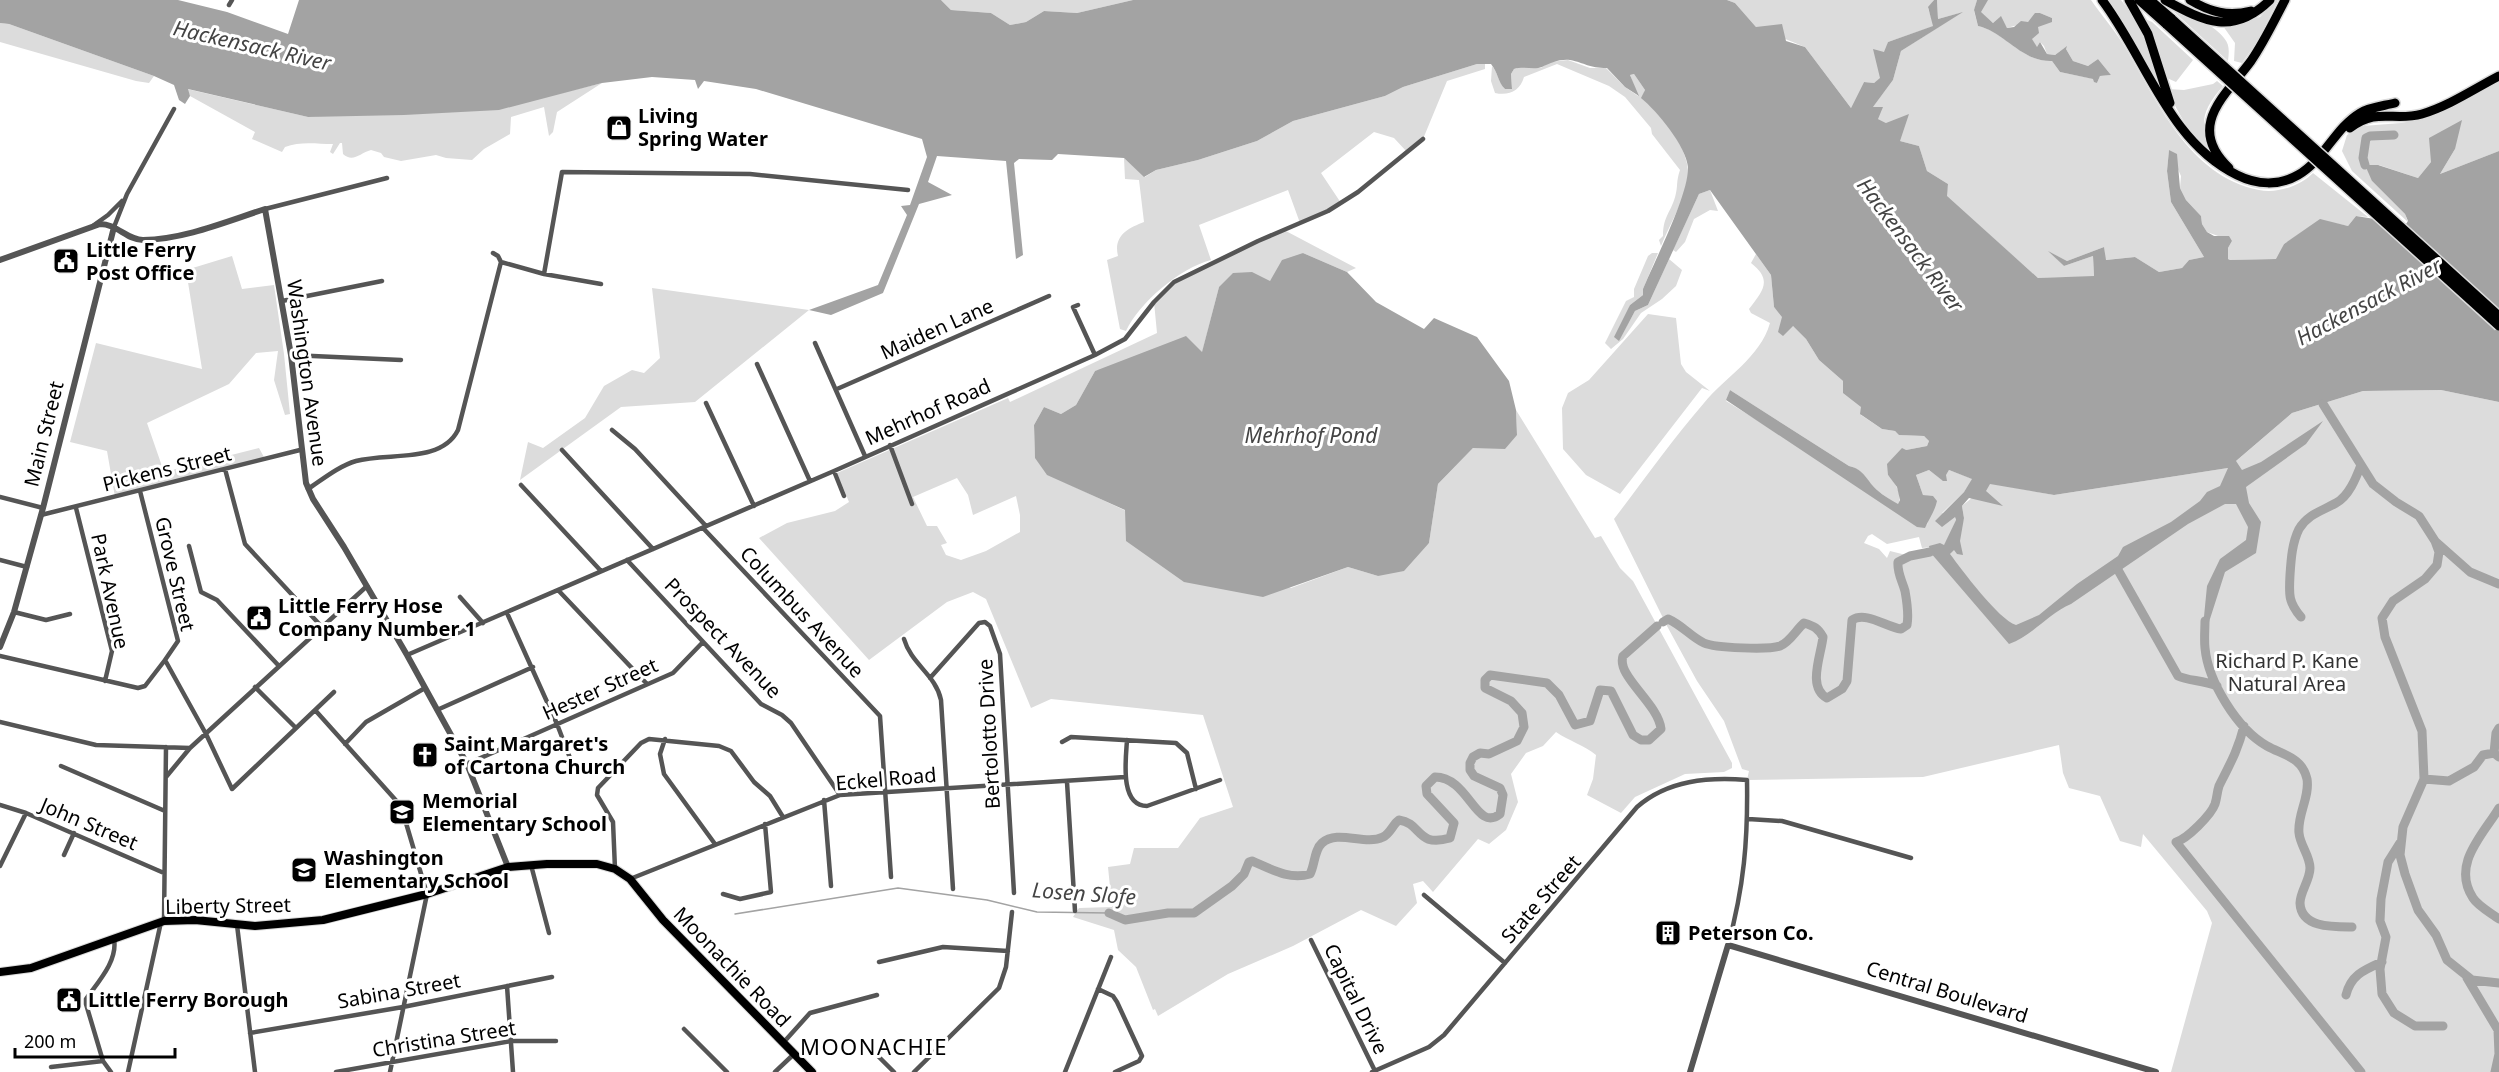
<svg xmlns="http://www.w3.org/2000/svg" width="2499" height="1072" viewBox="0 0 2499 1072" font-family="'Noto Sans',sans-serif">
	<style>
		.green { fill: #dcdcdc; fill-rule: evenodd }
		.water { fill: #a3a3a3; fill-rule: evenodd }
		.lines { fill: none; stroke-linecap: round; stroke-linejoin: round }
		.stream { stroke: #a3a3a3; stroke-width: 1.5 }
		.river { stroke: #a3a3a3; stroke-width: 9 }
		.primary-casing { stroke: #dbdbdb; stroke-width: 10 }
		.motorway-casing { stroke: #dbdbdb; stroke-width: 12 }
		.minor { stroke: #555; stroke-width: 4.5 }
		.tertiary { stroke: #555; stroke-width: 6 }
		.primary { stroke: #000; stroke-width: 8 }
		.motorway { stroke: #000; stroke-width: 9 }
		.motorway-bridge-casing { stroke: #dbdbdb; stroke-width: 12; stroke-linecap: butt }
		.motorway-bridge { stroke: #000; stroke-width: 9 }
		.labels { text-anchor: middle; stroke-width: 6; stroke-linejoin: round; paint-order: stroke }
		.poi-label { font-size: 20px; font-weight: bold; fill: #000; stroke: #fff; text-anchor: start }
		.street-label { font-size: 20px; fill: #000; stroke: #fff }
		.park-label { font-size: 20px; fill: #333; stroke: #fff }
		.water-label { font-size: 21px; font-style: italic; fill: #444; stroke: #fff }
		.quarter-label { font-size: 22px; letter-spacing: 1.5px; fill: #000; stroke: #fff }
	</style>
	<rect width="100%" height="100%" fill="#fff"/>
	<path class="green" d="M941,0H1133L1077,13L1044,11L1026,22L1010,25L991,13L951,10Z
		M1727,0H1934L1928,8L1934,26L1888,42L1881,78L1874,83L1864,82L1851,108L1805,47L1756,27L1735,3Z
		M1937,0H1977L1974,11L1978,26C2006,32 2021,62 2052,61L2060,72L2094,79L2097,83L2100,76L2111,75L2098,59L2088,66L2073,61L2066,49V47L2055,55L2047,54L2044,46L2040,42L2037,48L2031,39L2038,31V26L2052,18L2040,13L2028,22L2007,28L2000,17L1993,23L1980,12L1984,0H2091C2101,15 2114,29 2123,44C2157,100 2188,176 2259,190C2277,194 2300,186 2313,173L2368,217L2356,216L2348,226L2320,220L2284,244L2277,259L2230,260L2228,259V248L2232,241L2207,232L2202,224L2201,216L2186,200L2180,188L2181,176L2169,150L2167,171L2171,202L2204,257L2189,260L2182,268L2159,272L2135,257L2105,260L2104,247L2067,261L2051,253L2064,266L2093,256L2094,277L2038,278L1946,196L1948,184L1927,171L1919,146L1900,141L1886,123L1878,119L1872,108L1893,80L1901,51L1960,13L1938,19Z
		M2105,0H2121L2137,21L2162,86L2161,91Z
		M2275,0H2278L2258,40L2242,63L2234,61L2235,43L2223,26L2260,17Z
		M2162,1C2180,10 2212,22 2224,38C2230,45 2229,52 2228,61Z
		M2145,19L2152,22L2193,60L2176,82L2167,78L2163,70Z
		M0,23L9,24L154,76L149,83L136,81L0,42Z
		M1568,60L1590,68H1606L1625,87L1638,96L1630,75L1634,74L1645,90L1642,98C1664,117 1695,154 1687,185C1681,206 1669,226 1661,246L1659,240L1663,236C1663,215 1672,212 1676,193C1678,184 1676,182 1680,170L1652,134L1651,128L1625,97L1609,86L1557,64L1524,77C1520,91 1509,96 1495,93L1491,81L1492,66C1499,74 1498,83 1505,89L1512,88L1511,74L1514,69L1524,66L1541,68L1550,62Z
		M1477,64H1485V69L1447,81L1423,139L1407,152L1394,138L1374,132L1321,173L1341,203L1300,223L1288,190L1199,225L1211,260C1180,268 1139,303 1126,331L1120,329L1107,260L1118,256C1113,236 1128,228 1144,222L1139,180L1125,179L1124,158L1145,177L1156,170L1198,160L1257,141L1293,121L1385,96L1403,87Z
		M2217,81L2223,86C2199,114 2201,123 2211,156C2192,135 2178,116 2168,89L2184,90L2213,84Z
		M2499,81V151L2440,174L2455,149L2431,162L2418,178L2379,165L2372,181L2405,214L2408,222L2352,171L2342,151L2347,135L2363,126L2401,123L2423,119Z
		M602,83L557,112L553,132L549,136L544,107L511,117L510,134L484,149L472,160L446,158L436,155L401,161L384,157L381,153L371,150C360,153 353,163 343,154L342,143H340L333,154L330,152L333,144C317,144 300,141 285,147L282,152L252,139L255,132L190,96L187,89L308,117L553,95Z
		M1710,190L1718,211L1710,210L1694,219L1685,242L1676,252L1673,250L1699,194Z
		M1284,230L1356,268L1347,272L1303,253L1270,281L1219,287L1202,353L1095,371L1076,405L1061,414L1044,407L1034,425L1035,457L1047,474L1291,588L1348,567L1378,576L1429,543L1438,484L1473,448L1517,435L1516,410L1595,538L1601,536L1620,568L1633,581L1732,763V768L1724,772L1685,774L1635,797L1621,813L1587,795L1593,779L1596,755C1584,745 1569,741 1556,732L1543,746L1526,753L1511,774L1518,802L1506,830L1489,844L1478,839L1433,892L1423,881L1413,884L1417,903L1396,926L1361,910L1293,946L1228,974L1158,1016L1155,1009L1153,1010L1136,967L1118,950L1114,930L1073,917L1079,908L1112,907L1108,867L1130,864L1134,848H1178L1200,818L1233,807L1203,715L1051,699L1031,708L986,599L973,592L947,602L869,660L759,538L787,523L835,511L849,502L837,473L1008,398L1010,402L1157,333L1154,302L1174,282ZM957,478L968,495L973,515L1016,496L1020,515V532L986,551L961,560L946,555L941,545L947,543L937,526H927L913,497Z
		M1652,253H1658L1643,289V295L1630,305L1619,340L1635,311L1648,305L1669,259L1682,270L1676,286L1662,299L1641,313L1623,339L1611,349L1605,343L1626,301L1634,297V289L1648,256Z
		M1756,254L1771,275L1774,307L1806,339L1819,360L1843,381L1861,407V415L1882,429L1895,431L1900,435L1924,436L1929,441L1927,446L1906,450L1888,475C1895,483 1903,494 1898,505C1891,500 1884,496 1878,491C1867,482 1864,469 1849,466L1730,390L1726,401L1927,525L1929,517L1927,496L1923,495L1916,475L1929,470L1942,480L1949,470L1973,479L1964,492L1942,513L1955,516L1956,521L1944,546L1922,548L1919,537L1887,544L1872,534L1868,536L1864,543L1879,549L1887,558L1890,551L1910,556L1930,552L1950,554L1964,518L1962,506L1990,483L2054,495L2228,468L2292,413L2363,391L2441,390L2499,402V1072H2171L2212,923L2207,911L2143,834L2141,847L2120,841L2100,796L2069,788L2063,773L2059,745L1923,777L1747,780L1749,771L1742,769L1724,721L1697,681L1667,626L1614,519C1644,480 1672,440 1704,403C1725,377 1760,358 1770,323L1751,313L1749,309C1763,291 1773,280 1751,263Z
		M232,256L242,289L274,285L284,354L290,414L285,415L274,380L278,351L256,353L229,384L147,423L164,472L259,448L265,459L115,497L107,451L70,442L96,343L202,369L186,270Z
		M652,288L809,310L695,402L621,407L520,480L528,442L543,448L585,418L604,386L632,370L644,373L660,358Z
		M1648,314L1676,318L1681,364L1686,372L1710,391L1702,388L1620,494L1586,475L1563,449L1562,408L1568,393L1589,380Z"/>
	<path class="water" d="M0,0H178L227,12L288,34L299,0H941L951,10L991,13L1010,25L1026,22L1044,11L1077,13L1133,0H1727L1735,3L1756,27L1782,24L1786,41L1805,47L1851,108L1864,82L1874,83L1880,78L1873,49L1884,52L1888,42L1933,26L1928,7L1934,0H1937L1938,19L1963,12L1901,51L1893,80L1873,107H1883L1878,119L1886,123L1909,114L1900,141L1919,146L1927,171L1948,184L1947,196L2038,278L2094,276L2093,256L2064,266L2048,251L2067,261L2104,247L2106,260L2135,257L2159,272L2182,268L2189,260L2204,257L2171,202L2167,171L2169,150L2177,154L2180,188L2186,200L2201,216L2202,224L2207,232L2214,236H2229L2232,241L2228,248V259L2230,260L2276,259L2284,244L2320,219L2348,226L2356,216L2406,224L2408,221L2405,214L2372,181L2365,165H2378L2418,178L2431,162L2429,138L2462,120L2455,149L2440,174L2499,151V402L2441,390L2363,391L2292,413L2236,461L2242,470L2261,462L2323,421L2306,444L2246,487L2249,503L2261,522L2256,553L2225,572L2201,647L2207,586L2220,559L2246,540L2248,527L2236,504H2225L2188,524L2071,604C2048,614 2032,636 2009,644L1930,552L1929,546L1940,543L1944,545L1956,520L1955,517L1942,527L1935,521L1964,492L1972,479L1949,470L1946,475L1947,481H1943L1929,470L1916,475L1923,495L1933,496L1937,501C1935,511 1929,519 1925,528L1917,527L1726,400L1730,390L1849,466C1864,469 1867,481 1877,490C1884,496 1891,500 1898,504L1900,500L1897,487L1888,475L1887,464L1902,448L1906,450L1927,446L1929,441L1924,436L1899,435L1895,431L1882,429L1860,414L1861,407L1843,393V381L1819,360L1806,339L1793,326L1783,336L1778,332L1782,317L1774,307L1771,275L1710,190L1699,194L1648,305L1635,311L1619,341L1614,337L1630,305L1643,295V289C1655,260 1689,194 1688,167C1686,146 1657,111 1641,98L1645,90L1634,74L1630,75L1639,96L1625,87L1607,68C1589,68 1585,63 1570,60C1559,59 1551,63 1542,67C1534,70 1524,66 1514,69L1511,74L1512,89H1505C1498,83 1498,72 1491,64H1477L1403,87L1385,96L1293,121L1257,141L1198,160L1156,170L1144,177L1124,158L1058,154L1052,160L1019,159L1014,163L1023,255L1016,259L1006,161L937,156L928,182L952,195L919,204L883,293L831,315L809,310L878,285L907,215L901,206L910,205L927,157L922,139L756,89L704,81L698,89L695,80L652,77L602,83L499,110L404,115L308,117L188,89L190,96L185,104L179,100L174,85L154,76L9,24L0,23ZM2228,468L2220,486L2207,492L2200,501L2171,522L2123,547L2118,556L2077,584L2039,615L2016,625C1998,619 1962,570 1950,554L1954,550L1957,554L1963,555L1960,541L1964,518L1962,506L1969,498L2003,506L1986,491L1990,484L2054,495Z
		M1977,0H1988L1981,12L1993,23L2001,16L2007,28L2014,27L2021,21L2028,22L2035,13H2040L2052,18V22L2038,27L2039,33L2032,39L2037,47L2040,42L2047,54L2055,55L2067,46L2066,49L2073,61L2088,66L2098,59L2111,75L2100,76L2097,83L2094,82L2093,79L2060,72L2052,61C2021,62 2005,32 1978,26L1974,10Z
		M1303,253L1347,272L1376,302L1424,329L1434,318L1477,337L1509,381L1516,410L1517,435L1505,449L1473,448L1438,484L1429,543L1404,571L1378,576L1348,567L1263,597L1184,582L1126,541L1125,510L1047,475L1035,458L1034,425L1044,407L1061,414L1076,405L1095,371L1186,336L1202,352L1219,287L1233,273L1252,272L1270,281L1282,260Z"/>
	<g class="lines">
		<path class="stream" d="M735,914L898,888L987,900L1037,912L1109,913"/>
		<path class="river" d="M2365,165L2363,158L2366,138L2370,136L2394,135
			M2323,404L2373,484L2396,502L2419,516L2435,541L2439,552L2437,565L2425,579L2393,601L2382,618L2385,637L2422,731L2424,779L2403,827L2400,855L2405,874L2418,910L2436,935L2447,960L2472,980L2499,983
			M2435,541L2470,572L2499,584
			M2118,570L2178,676C2188,681 2203,680 2217,686
			M2301,617C2288,602 2289,594 2290,575C2291,560 2292,543 2299,529C2308,514 2322,511 2336,503C2349,496 2356,478 2361,465
			M2205,621C2205,629 2204,639 2205,648C2208,681 2237,729 2267,746C2283,755 2302,757 2307,779C2310,797 2297,815 2299,833C2300,845 2310,856 2310,868C2310,880 2300,892 2300,903C2301,928 2333,927 2352,927
			M1663,622L1668,619C1682,625 1691,637 1704,643C1715,648 1769,650 1780,646C1790,642 1796,630 1804,623C1814,626 1818,628 1823,637C1821,656 1807,687 1827,698L1842,689L1847,681L1852,620C1866,611 1886,627 1901,629L1907,625C1909,614 1907,602 1905,591C1902,580 1897,573 1898,562L1910,556L1930,552
			M2244,726C2238,750 2230,764 2219,786C2217,792 2217,798 2215,804C2211,815 2187,839 2176,842L2361,1072
			M2494,753L2496,733L2499,728
			M2424,779L2449,781L2474,767L2483,755L2494,753L2499,757
			M2499,808C2483,835 2451,864 2473,898C2478,906 2491,913 2499,919
			M2400,843L2388,862L2381,899L2380,921L2386,937L2380,969L2382,994L2394,1013L2415,1026H2443
			M1109,913L1125,920L1168,913H1194L1232,886L1244,874L1249,862L1252,861C1271,869 1289,880 1310,874C1315,865 1314,850 1322,843C1338,829 1365,846 1383,837C1390,834 1393,824 1399,820C1422,823 1416,848 1450,838L1454,823L1427,794L1426,786L1435,777C1469,777 1476,833 1500,814L1503,795L1500,788L1474,776L1470,770V763L1473,757L1480,753L1489,754L1517,741L1524,727L1522,713L1511,701L1485,688V680L1490,675L1547,683L1559,695L1575,725L1590,721L1600,690L1611,691L1633,735L1641,740H1649L1661,729C1658,703 1616,676 1623,656L1657,626
			M2467,978L2498,1030L2499,1054L2495,1072
			M2346,995C2351,975 2364,970 2382,962"/>
		<g class="primary-casing">
			<path id="primary" d="M0,972L31,968L164,921L195,920L255,926L323,920L427,894L508,867L547,864H597L615,869L630,879L663,920L812,1072"/>
		</g>
		<g class="motorway-casing">
			<path id="motorway" d="M2102,0C2146,58 2168,141 2237,175C2257,185 2279,186 2298,175C2324,160 2335,128 2360,113C2370,107 2383,106 2395,103
				M2129,0L2148,34L2170,103
				M2139,0L2167,25
				M2150,0L2172,19
				M2165,0C2205,22 2233,36 2270,0
				M2190,0C2210,12 2228,17 2251,11
				M2350,128C2378,107 2393,122 2422,114C2449,106 2474,89 2499,76
				M2229,168C2185,126 2226,95 2251,61C2264,42 2274,21 2285,0"/>
		</g>
		<path class="minor" d="M229,5L232,0
			M265,209L387,178
			M94,225L108,215L122,201
			M114,227L127,194L174,109
			M501,262L544,274L601,284
			M544,274L562,172L750,174L908,190
			M282,301L382,281
			M1078,305L1073,307L1095,355
			M815,343L865,456
			M291,355L401,360
			M757,364L810,481
			M837,389L1049,296
			M706,403L754,506
			M612,430L635,449L706,526
			M890,445L912,504
			M562,450L653,549
			M225,469L245,544L322,627
			M834,471L844,496
			M521,485L601,571
			M308,489C323,479 339,466 356,461C388,452 441,464 458,430L501,262L498,256L493,253
			M140,491L178,641L165,660L206,734L232,789L334,692
			M0,497L43,508
			M76,508L112,651L105,681
			M41,515L300,450
			M703,528L880,716L891,877
			M189,546L201,592L217,600L279,666
			M0,560L27,567
			M627,560L761,704L782,715L791,723L840,795
			M558,590L647,684
			M460,597L483,623
			M14,612L46,620L70,614
			M507,613L557,724L570,758
			M904,639C911,664 936,675 941,700L953,889
			M407,655L834,471L1095,355L1125,339L1154,302L1174,282L1258,241L1328,211L1358,192L1423,139
			M0,656L138,688L145,686L165,660
			M930,678L979,623L985,622L990,626L1000,654L1014,893
			M255,687L296,728
			M315,710L401,806L427,894L390,1072
			M437,710L533,667
			M0,722L96,745L190,748L367,586
			M665,739L660,754L664,774L715,844
			M1127,740C1126,758 1119,806 1147,806L1220,780
			M1062,742L1071,737L1176,743L1187,753L1196,789
			M345,744L366,722L425,688
			M467,764L673,673L703,642
			M61,766L165,811
			M166,777L190,748
			M1067,782L1075,911
			M824,800L831,886
			M0,805L26,813L164,873
			M1748,819L1782,821L1911,858
			M64,855L74,833
			M531,865L549,933
			M0,866L26,813
			M615,869L613,822L597,795L598,788L641,743L649,739L719,746L731,751L754,782L770,796L783,817
			M630,879L840,795L1125,777
			M723,894L740,899L771,892L765,824
			M1424,895L1505,963
			M164,921L166,747
			M237,925L255,1072
			M1311,940L1375,1071
			M879,962L943,947L1008,951
			M507,986L513,1072
			M1098,989L1113,996L1117,1002L1142,1056L1139,1061L1115,1072
			M684,1029L727,1072
			M250,1033L403,1007L552,977
			M862,1040L894,1072
			M783,1043L810,1013L877,995
			M103,1061L86,1004V999C98,982 118,961 114,939
			M51,1067L103,1061L111,1072
			M128,1072L161,922
			M336,1072L511,1041H556
			M775,1072L794,1054
			M914,1072L999,988L1006,967L1012,912
			M1065,1072L1111,957
			M1372,1072L1429,1047L1444,1035L1637,807C1668,780 1708,777 1747,780C1748,840 1744,887 1728,945"/>
		<path class="tertiary" d="M0,260L100,224C117,224 127,240 143,240C185,239 225,222 265,209L291,355L306,483L313,499L344,547L407,655L467,764L508,867
			M0,647L14,612L43,508L114,227
			M1690,1072L1728,945L2156,1072"/>
		<use href="#primary" class="primary"/>
		<use href="#motorway" class="motorway"/>
		<g class="motorway-bridge-casing">
			<path id="motorway-bridge" d="M2172,19L2499,316
				M2167,25L2499,326"/>
		</g>
		<use href="#motorway-bridge" class="motorway-bridge"/>
	</g>
	<defs>
		<g id="shop-square" transform="scale(1.35)"><rect x="-9" y="-9" width="18" height="18" rx="4" fill="#000" stroke="#fff"/><path d="M-5-2.5h2.3a2.7 3.5 0 0 1 5.4 0H5L5.5 6h-11ZM-1.5-2.5h3a1.5 2.3 0 0 0-3 0Z" fill="#fff"/></g>
		<g id="civic-square" transform="scale(1.35)"><rect x="-9" y="-9" width="18" height="18" rx="4" fill="#000" stroke="#fff"/><path d="M-.6-6.5H3V-4.5H.6V-3L4-1V1h2V6H-6V1h2V-1L-.6-3ZM-1.2 2.5V6h2.4V2.5Z" fill="#fff"/></g>
		<g id="church-square" transform="scale(1.35)"><rect x="-9" y="-9" width="18" height="18" rx="4" fill="#000" stroke="#fff"/><path d="M-1.2-6h2.4v3.5h3.3v2.4h-3.3V6h-2.4V-.1h-3.3v-2.4h3.3Z" fill="#fff"/></g>
		<g id="school-square" transform="scale(1.35)"><rect x="-9" y="-9" width="18" height="18" rx="4" fill="#000" stroke="#fff"/><path d="M0-5L7-2L0 1L-7-2ZM-4 1L0 2.5L4 1V4Q0 6-4 4Z" fill="#fff"/></g>
		<g id="building-square" transform="scale(1.35)"><rect x="-9" y="-9" width="18" height="18" rx="4" fill="#000" stroke="#fff"/><path d="M-4-6H4V6H1V3H-1V6H-4ZM-2.5-4.3h1.7v1.8h-1.7ZM.8-4.3h1.7v1.8H.8ZM-2.5-1h1.7V.8h-1.7ZM.8-1h1.7V.8H.8Z" fill="#fff"/></g>
	</defs>
	<g fill-rule="evenodd">
		<use href="#shop-square" x="619" y="128"/>
		<use href="#civic-square" x="66" y="261"/>
		<use href="#civic-square" x="259" y="618"/>
		<use href="#church-square" x="425" y="755"/>
		<use href="#school-square" x="402" y="812"/>
		<use href="#school-square" x="304" y="870"/>
		<use href="#building-square" x="1668" y="933"/>
		<use href="#civic-square" x="69" y="1000"/>
	</g>
	<g class="labels">
		<g class="poi-label">
			<text x="638" y="123">Living<tspan x="638" dy="23">Spring Water</tspan></text>
			<text x="86" y="257">Little Ferry<tspan x="86" dy="23">Post Office</tspan></text>
			<text x="278" y="613">Little Ferry Hose<tspan x="278" dy="23">Company Number 1</tspan></text>
			<text x="444" y="751">Saint Margaret's<tspan x="444" dy="23">of Cartona Church</tspan></text>
			<text x="422" y="808">Memorial<tspan x="422" dy="23">Elementary School</tspan></text>
			<text x="324" y="865">Washington<tspan x="324" dy="23">Elementary School</tspan></text>
			<text x="1688" y="940">Peterson Co.</text>
			<text x="88" y="1007">Little Ferry Borough</text>
		</g>
		<g class="street-label">
			<text transform="translate(937 329) rotate(-24)" y="7">Maiden Lane</text>
			<text transform="translate(307 373) rotate(82)" y="7">Washington Avenue</text>
			<text transform="translate(928 412) rotate(-24)" y="7">Mehrhof Road</text>
			<text transform="translate(44 434) rotate(-76)" y="7">Main Street</text>
			<text transform="translate(167 469) rotate(-14)" y="7">Pickens Street</text>
			<text transform="translate(175 574) rotate(77)" y="7">Grove Street</text>
			<text transform="translate(110 591) rotate(78)" y="7">Park Avenue</text>
			<text transform="translate(802 612) rotate(47)" y="7">Columbus Avenue</text>
			<text transform="translate(723 638) rotate(46)" y="7">Prospect Avenue</text>
			<text transform="translate(600 689) rotate(-24)" y="7">Hester Street</text>
			<text transform="translate(989 734) rotate(-93)" y="7">Bertolotto Drive</text>
			<text transform="translate(886 779) rotate(-5)" y="7">Eckel Road</text>
			<text transform="translate(89 824) rotate(23)" y="7">John Street</text>
			<text transform="translate(1541 899) rotate(-49)" y="7">State Street</text>
			<text transform="translate(228 906) rotate(-1)" y="7">Liberty Street</text>
			<text transform="translate(732 967) rotate(46)" y="7">Moonachie Road</text>
			<text transform="translate(399 991) rotate(-10)" y="7">Sabina Street</text>
			<text transform="translate(1947 992) rotate(17)" y="7">Central Boulevard</text>
			<text transform="translate(1356 999) rotate(64)" y="7">Capital Drive</text>
			<text transform="translate(444 1039) rotate(-9)" y="7">Christina Street</text>
		</g>
		<g class="park-label">
			<text x="2287" y="668">Richard P. Kane<tspan x="2287" dy="23">Natural Area</tspan></text>
		</g>
		<g class="water-label">
			<text transform="translate(252 46) rotate(13)" y="7">Hackensack River</text>
			<text transform="translate(1910 245) rotate(53)" y="7">Hackensack River</text>
			<text transform="translate(2369 302) rotate(-28)" y="7">Hackensack River</text>
			<text x="1311" y="443">Mehrhof Pond</text>
			<text transform="translate(1084 894) rotate(4)" y="7">Losen Slofe</text>
		</g>
		<g class="quarter-label">
			<text x="874" y="1055">MOONACHIE</text>
		</g>
	</g>
	<path d="M15 1048v9h160v-9" fill="none" stroke="#000000" stroke-width="3"/>
	<text x="24" y="1048" font-size="18" fill="#000000" stroke="#ffffff" stroke-width="4.5" paint-order="stroke">200 m</text>
</svg>
